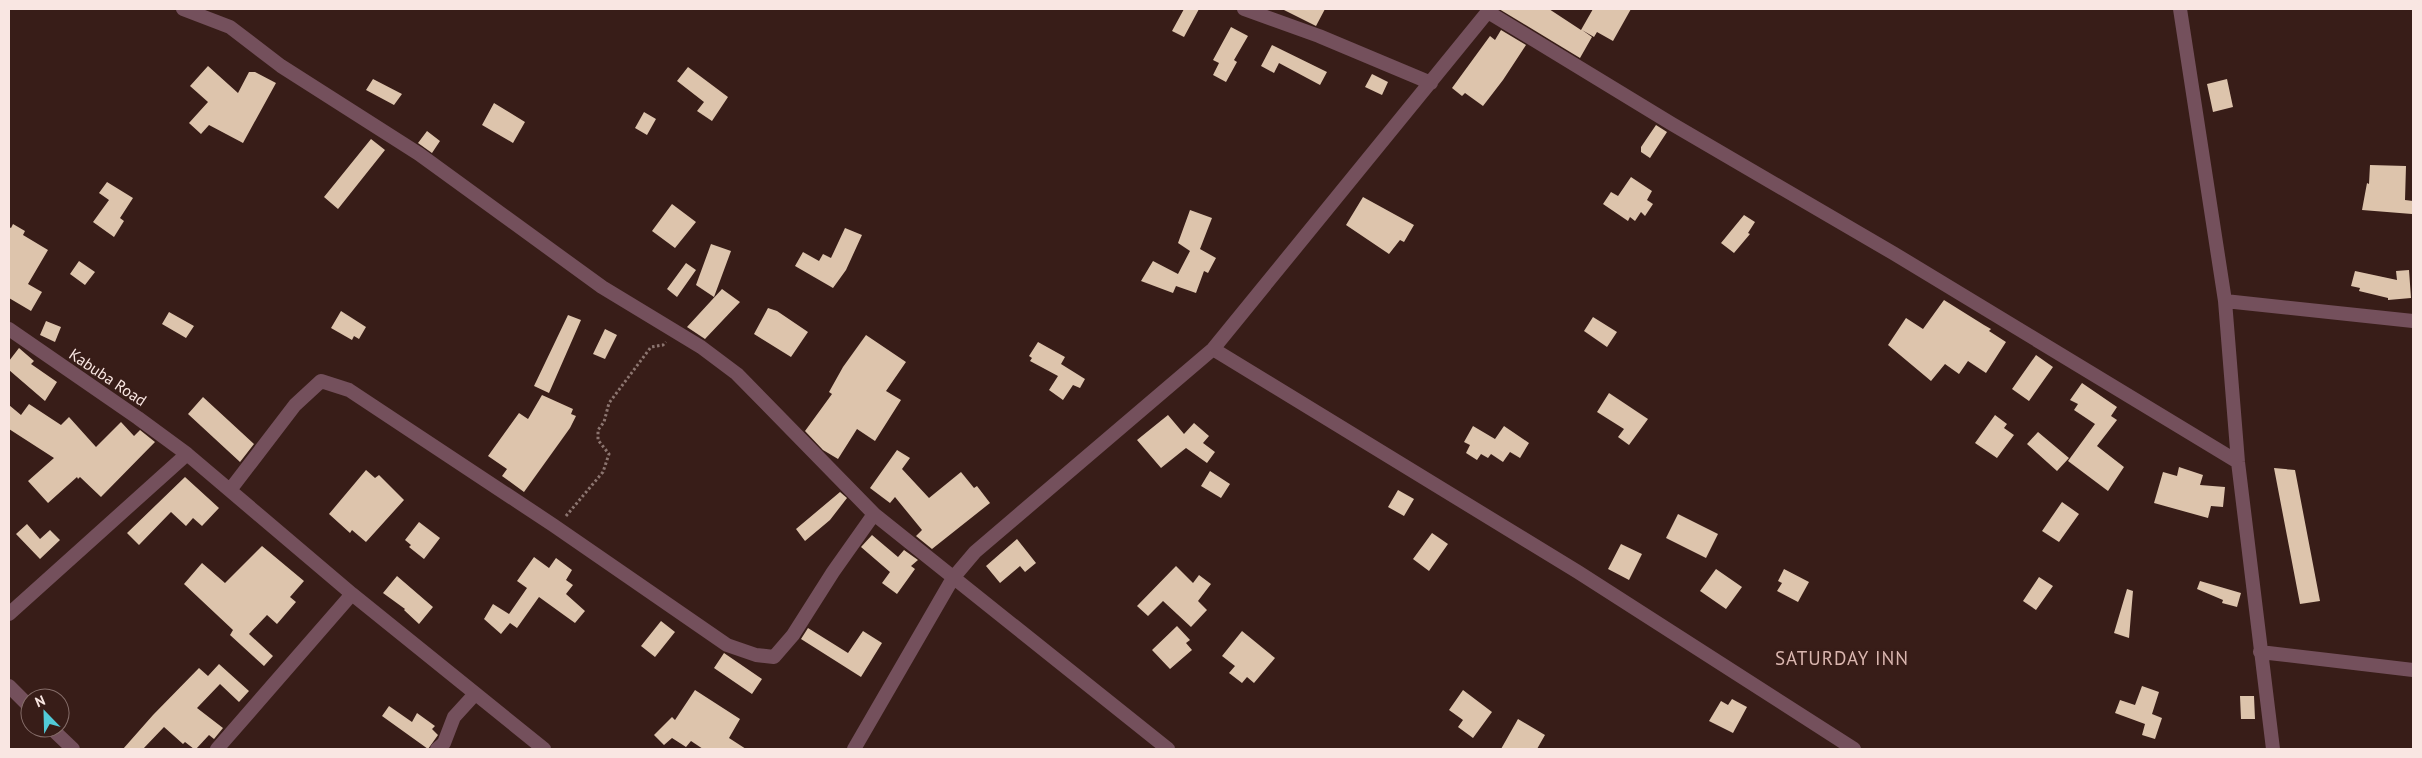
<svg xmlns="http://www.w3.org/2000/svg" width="2422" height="758" viewBox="0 0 2422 758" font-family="'PT Sans',sans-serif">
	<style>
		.building { fill: #ddc4ac }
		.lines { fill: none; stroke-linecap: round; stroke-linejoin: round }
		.path { stroke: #8c7570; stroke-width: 3; stroke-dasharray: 2.5 2.5; stroke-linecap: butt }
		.street { stroke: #74505c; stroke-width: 14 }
		.labels { text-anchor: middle; stroke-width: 5; stroke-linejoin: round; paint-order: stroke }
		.street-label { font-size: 16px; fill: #f9e6e2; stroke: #381d18 }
		.quarter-label { font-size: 19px; letter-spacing: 1px; fill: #dab6af; stroke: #381d18 }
	</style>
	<rect width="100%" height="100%" fill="#381d18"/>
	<path class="building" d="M1184,9H1199L1184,37L1172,31Z
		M1282,9H1325L1316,26Z
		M1499,9H1549L1581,30L1593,9H1631L1613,41L1597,32L1594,37L1582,30L1592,37L1580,58Z
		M1231,27L1248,36L1234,60L1237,62L1226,82L1213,75L1219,63L1213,60Z
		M1501,30L1526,45L1503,80L1483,106L1465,93L1462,96L1452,88L1490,36L1495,40Z
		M1272,45L1327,72L1320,85L1279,63L1274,73L1261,66Z
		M208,66L238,93L249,72H255L276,83L243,143L209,125L201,134L189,123L208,102L190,86Z
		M688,67L728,97L712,121L697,111L704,102L677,81Z
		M1372,74L1388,82L1382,95L1365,87Z
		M373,79L402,94L394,105L366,90Z
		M2227,79L2233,107L2213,112L2207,84Z
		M494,103L525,122L513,143L482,125Z
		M644,112L656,119L647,135L635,128Z
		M1656,125L1667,132L1650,158L1641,152V147Z
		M427,131L440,141L432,153L418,143Z
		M371,139L385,150L338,209L324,197Z
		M2370,165L2406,166L2405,200L2413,201L2412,214L2362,210L2367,183L2369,184Z
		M1631,177L1652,191L1647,200L1653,204L1645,216L1641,212L1635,221L1630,217L1628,221L1603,204L1611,192L1618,196Z
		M107,182L133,198L120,218L124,221L114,237L93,222L109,200L99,193Z
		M1363,197L1414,225L1404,242L1400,240L1389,254L1346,225Z
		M672,204L696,222L675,248L652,231Z
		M1190,210L1212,218L1200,249L1216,258L1208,273L1204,271L1196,293L1176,286L1173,293L1141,281L1153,261L1178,274L1190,251L1178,243Z
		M1744,215L1755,222L1748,233L1750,234L1734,253L1721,243Z
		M13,224L25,231L23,235L48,250L28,284L42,292L31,311L9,298V227L11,228Z
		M845,228L862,235L846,270L833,288L795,266L803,252L819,261L823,254L831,258Z
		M711,244L731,251L714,297L696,285Z
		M79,261L95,272L85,285L70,274Z
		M686,263L696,270L677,297L667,289Z
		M2409,270L2411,298L2388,300V298L2359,291L2360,288L2351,286L2355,271L2397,280L2396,271Z
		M722,289L740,302L705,339L687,327Z
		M1944,300L1984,325L1991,329L1989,331L2006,342L1986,373L1968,361L1959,374L1945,364L1931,381L1888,345L1906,318L1923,329Z
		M768,308L777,311L808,332L791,357L754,334Z
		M341,311L366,327L359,339L354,336L352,340L331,328Z
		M169,312L194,326L186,338L162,324Z
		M568,315L581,320L549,393L534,386Z
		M1593,317L1617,332L1607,347L1584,331Z
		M46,321L61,327L55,342L40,335Z
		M605,329L617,335L605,359L593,354Z
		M866,335L906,362L886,391L901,400L875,441L857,429L838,459L823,450L805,431L832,394L829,392L843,367Z
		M1038,342L1065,357L1061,364L1085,379L1080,388L1073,385L1063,400L1049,390L1058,376L1030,361L1032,358L1029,356Z
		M19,348L34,361L31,364L57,382L45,401L9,370V361Z
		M2036,355L2053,367L2029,401L2012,389Z
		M2082,383L2117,407L2111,416L2117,420L2097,446L2124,467L2108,491L2068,461L2095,424L2074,410L2078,404L2070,400Z
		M1609,393L1648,419L1629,445L1618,437L1624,429L1597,412Z
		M542,395L573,409L571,414L576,416L570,428L524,492L502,476L507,469L488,456L519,413L528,419Z
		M203,397L254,444L240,462L188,414Z
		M29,404L61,425L69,417L96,447L121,422L134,436L140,430L155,442L101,497L80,477L78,479L77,477L48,503L28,481L54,458L9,429V405L21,415Z
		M1168,415L1184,434L1194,423L1209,436L1203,443L1215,452L1207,463L1186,448L1161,468L1137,440Z
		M1995,415L2007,424L2004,428L2014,435L1997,458L1975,443Z
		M1473,426L1495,439L1504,426L1529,443L1520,458L1510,452L1503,462L1491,454L1488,458L1481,454L1477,460L1466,453L1470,445L1464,442Z
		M2038,432L2069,458L2057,471L2027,444Z
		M897,450L910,458L902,469L929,498L961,472L974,488L977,486L990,503L932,549L916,536L922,530L895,497L890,503L870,488Z
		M2179,467L2203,475L2200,485L2225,487L2223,507L2211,506L2208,518L2154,503L2163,472L2177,476Z
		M2274,468L2295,470L2320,601L2300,604Z
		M366,470L375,478L379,475L404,500L366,542L352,530L350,533L329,514Z
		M1210,471L1230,484L1221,498L1201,486Z
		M185,477L219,508L202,526L193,518L186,526L171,512L139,545L127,533Z
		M1398,490L1414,499L1404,516L1388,507Z
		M840,492L847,498L830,520L805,541L796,529Z
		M2062,502L2079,514L2059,542L2042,531Z
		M1678,514L1718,534L1706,558L1666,538Z
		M419,522L440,538L424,559L409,547L411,545L405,540Z
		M27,524L40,539L50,530L60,540L40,559L16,534Z
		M1432,533L1448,544L1429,571L1413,559Z
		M872,535L898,557L904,550L918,560L911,566L915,569L897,594L882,583L890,572L861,547Z
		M1017,539L1036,563L1025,572L1020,566L1000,583L986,566Z
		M1621,544L1642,554L1629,580L1608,569Z
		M262,546L304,581L290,597L296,602L277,624L267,615L249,634L273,656L264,666L230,635L233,630L184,584L202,563L225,583Z
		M534,557L549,568L556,558L572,570L566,580L573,585L566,594L585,611L575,623L539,597L517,628L510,623L501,634L484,619L493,604L509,614L527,588L517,581Z
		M1176,566L1193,583L1199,575L1211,584L1198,601L1207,610L1191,627L1163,601L1148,616L1137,606Z
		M1716,569L1742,587L1726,609L1700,591Z
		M1784,569L1809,582L1798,602L1777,591L1782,583L1778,581Z
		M397,576L433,607L419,624L404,610L405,609L383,593Z
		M2039,577L2053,586L2036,610L2023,601Z
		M2200,581L2241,593L2237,607L2222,603L2223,600L2197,589Z
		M2127,589L2133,591L2129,638L2114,633Z
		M661,621L675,632L655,657L641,646Z
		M1177,626L1190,640L1186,643L1192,650L1170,669L1152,650Z
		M808,628L848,653L863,631L882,643L861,677L801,639Z
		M1242,631L1275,658L1254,683L1247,677L1242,683L1229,673L1235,666L1222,656Z
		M724,653L762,679L752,694L714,668Z
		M219,664L249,691L239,702L220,684L197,708L223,728L214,739L209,735L196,749H194L185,742L183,744L164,727L143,749H123L153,715L199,668L208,676Z
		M2142,686L2159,692L2152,714L2162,718L2155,739L2142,735L2145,724L2115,713L2120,700L2135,705Z
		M695,690L740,719L729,738L746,749H703L691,741L686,747L672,738L664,745L654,735L672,717L675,720Z
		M1463,690L1492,712L1473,738L1458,727L1463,720L1449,710Z
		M2240,696H2254L2255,719H2241Z
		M1732,699L1747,707L1733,733L1709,721L1721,701L1728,705Z
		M389,706L412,722L417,713L435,726L432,729L438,735L428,749L382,716Z
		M1518,719L1545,735L1537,749H1501Z"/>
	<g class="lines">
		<path class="path" d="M566,516L603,472L609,454L598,440V430L604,422L609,403L651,347L663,345L666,342"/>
		<path class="street" d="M183,9L230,27L281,66L419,154L602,287L701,347L737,374L874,514L1168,749
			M1244,9L1319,36L1431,83
			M2180,9L2225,301L2238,462L2273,749
			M1488,12L1672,124L1893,253L2238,462
			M2225,301L2413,321
			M9,329L138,418L187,454
			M1213,349L1578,572L1854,749
			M230,490L295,405L321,381L349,390L553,525L727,645L756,655L774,657L793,635L833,572L874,514
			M9,614L187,454L352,594L544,749
			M2260,652L2413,670
			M9,686L30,707
			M51,728L73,749
			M217,749L352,594
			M437,749L444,743L454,717L475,694
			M854,749L953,578L975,552L1213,349L1490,9"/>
	</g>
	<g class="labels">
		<g class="street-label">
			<text transform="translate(108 377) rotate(34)" y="6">Kabuba Road</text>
		</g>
		<g class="quarter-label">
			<text x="1842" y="665">SATURDAY INN</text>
		</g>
	</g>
	<rect width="2422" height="758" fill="none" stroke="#f9e6e2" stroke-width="20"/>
	<g transform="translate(45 713) rotate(337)"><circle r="24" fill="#381d18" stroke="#856d69"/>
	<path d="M0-4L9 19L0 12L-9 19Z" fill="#52cbd8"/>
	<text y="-8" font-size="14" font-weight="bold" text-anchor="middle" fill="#f9e6e2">N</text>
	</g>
</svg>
